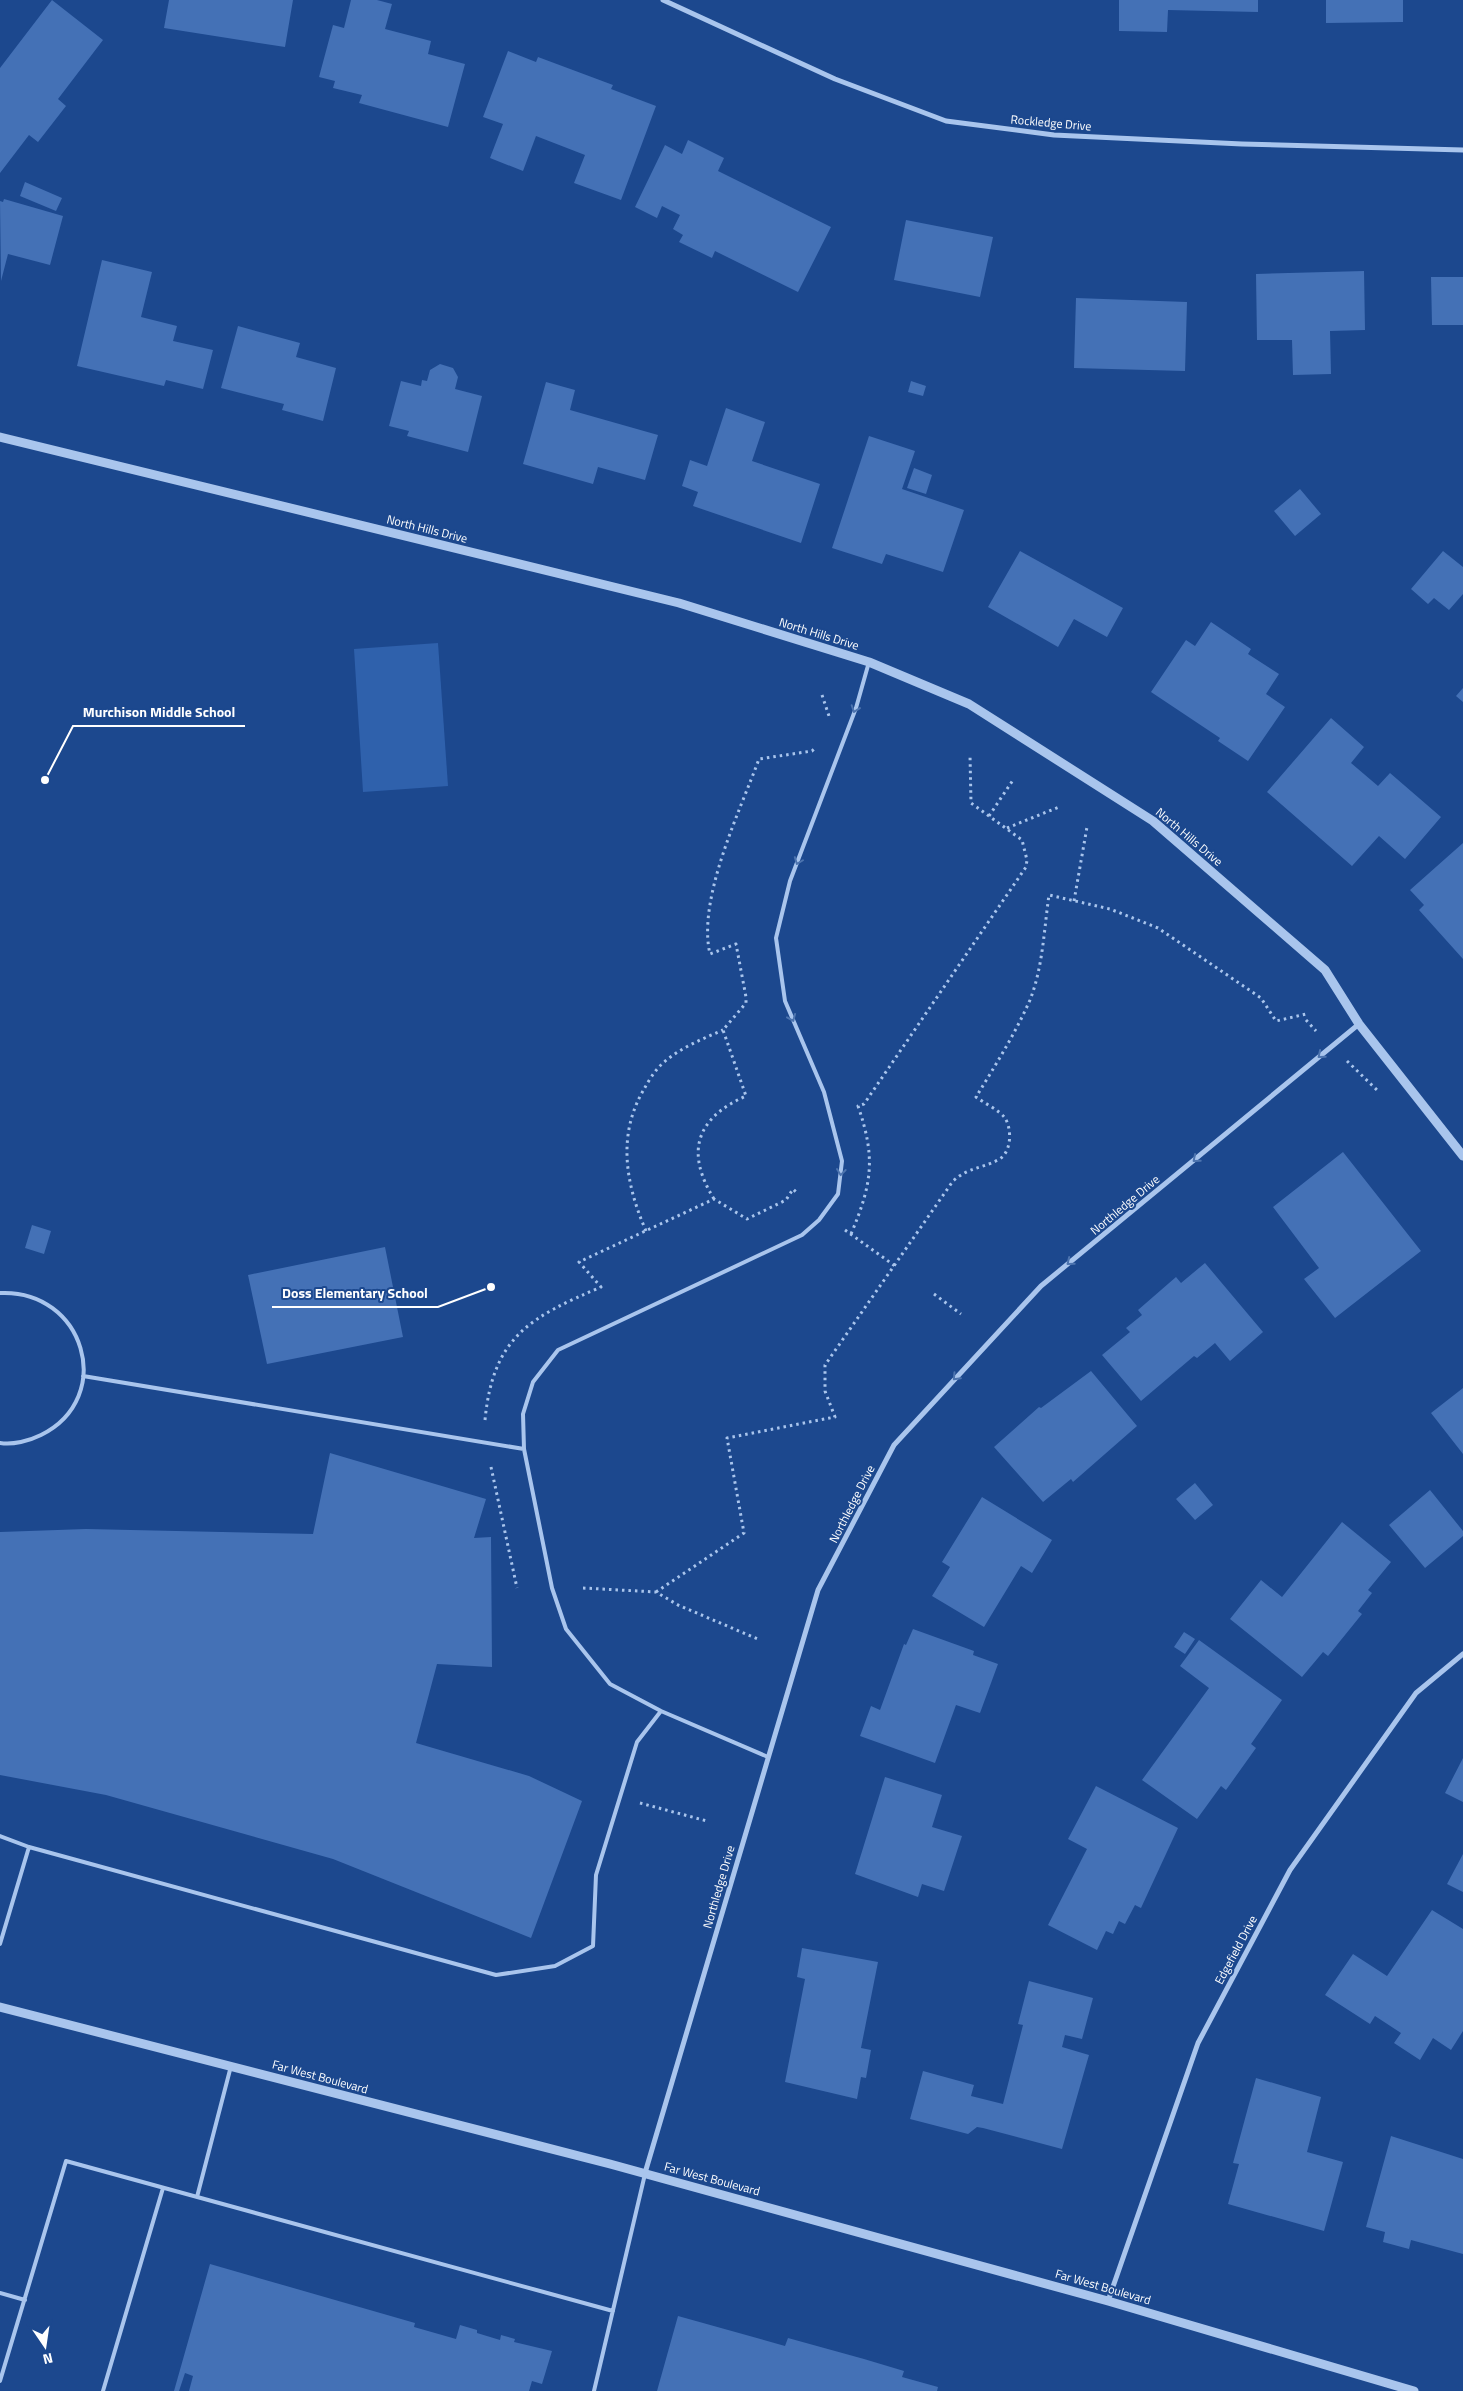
<svg xmlns="http://www.w3.org/2000/svg" width="1463" height="2391" viewBox="0 0 1463 2391" font-family="'Titillium Web',sans-serif">
	<style>
		.green { fill: #2f61ac }
		.building { fill: #4471b6 }
		.lines { fill: none; stroke-linecap: round; stroke-linejoin: round }
		.path { stroke: #a9c5ed; stroke-width: 3; stroke-dasharray: 2.5 4; stroke-linecap: butt }
		.service { stroke: #a9c5ed; stroke-width: 4 }
		.minor { stroke: #a9c5ed; stroke-width: 5 }
		.tertiary { stroke: #a9c5ed; stroke-width: 9 }
		.oneway { stroke: #4d74af }
		.labels { text-anchor: middle; stroke-width: 4; stroke-linejoin: round; paint-order: stroke }
		.street-label { font-size: 12px; fill: #fff; stroke: #1c488e }
		.leader { fill: none; stroke: #fff; stroke-width: 2 }
		.callout-dot { fill: #fff; stroke: #1c488e; stroke-width: 2 }
		.callout-label { font-size: 14px; text-anchor: middle; font-weight: bold; fill: #fff; stroke: #1c488e; stroke-width: 4; stroke-linejoin: round; paint-order: stroke }
	</style>
	<rect width="100%" height="100%" fill="#1c488e"/>
	<path class="green" d="M438,643L448,786L363,792L354,649Z"/>
	<path class="building" d="M52,0L103,40L58,99L66,106L38,142L29,135L0,173V68Z
		M169,0H293L285,47L164,28Z
		M351,0H377L392,4L385,29L431,41L428,54L465,64L448,127L359,103L362,95L333,88L335,81L319,77L333,25L344,28Z
		M1119,0H1258V12L1168,10L1167,32L1119,31Z
		M1326,0H1403V22L1326,23Z
		M508,51L536,62L538,57L613,85L611,89L656,106L621,200L574,183L585,155L536,136L523,171L490,158L503,124L483,117Z
		M688,140L724,158L718,171L831,227L798,292L715,251L712,258L679,242L683,235L673,229L680,215L662,206L657,218L635,207L665,145L682,154Z
		M25,182L62,198L56,211L20,196Z
		M4,199L63,216L50,265L8,254L1,281L0,201L3,202Z
		M906,220L993,237L980,297L894,280Z
		M102,260L152,272L141,317L177,326L173,341L213,350L203,389L166,380L164,386L77,366Z
		M1364,271L1365,330L1330,331L1331,374L1293,375L1292,340H1257L1256,274Z
		M1431,277H1463V325H1432Z
		M1076,298L1187,302L1185,371L1074,368Z
		M238,326L300,343L296,357L336,368L323,421L282,410L284,404L221,388Z
		M440,364L453,368L458,377L455,389L482,396L468,452L407,436L409,431L389,426L401,381L421,386L422,380L427,381L430,370Z
		M911,381L926,386L923,396L908,392Z
		M546,382L575,390L570,410L658,435L645,480L598,467L593,484L523,464Z
		M726,408L765,422L752,461L820,484L801,543L693,506L698,492L682,486L690,460L707,466Z
		M869,436L915,451L902,489L964,510L943,572L886,554L882,564L832,548Z
		M914,468L932,475L926,494L907,488Z
		M1300,489L1321,514L1295,536L1274,511Z
		M1020,551L1123,608L1107,637L1074,619L1058,647L988,607Z
		M1443,551L1463,567V594L1449,610L1434,598L1428,604L1411,589Z
		M1211,622L1251,649L1248,654L1279,674L1266,694L1285,707L1248,761L1218,741L1220,738L1151,692L1186,640L1195,646Z
		M1463,688V702L1456,696Z
		M1331,718L1364,747L1351,763L1378,786L1390,773L1441,817L1405,859L1379,836L1352,866L1267,792Z
		M1463,843V959L1419,910L1424,905L1410,890Z
		M1343,1152L1421,1251L1335,1318L1304,1279L1319,1268L1273,1207Z
		M32,1225L51,1231L44,1254L25,1248Z
		M385,1247L403,1337L267,1364L248,1275Z
		M1205,1263L1263,1332L1230,1361L1215,1343L1197,1358L1194,1356L1141,1401L1102,1355L1130,1332L1126,1328L1142,1315L1138,1310L1176,1277L1181,1283Z
		M1091,1371L1137,1426L1073,1482L1071,1479L1043,1502L994,1447L1039,1407L1041,1408Z
		M1463,1388V1454L1431,1413Z
		M330,1453L486,1499L474,1538L491,1537L492,1667L437,1664L416,1743L529,1776L582,1801L531,1938L333,1859L106,1795L0,1775V1532L86,1529L313,1534Z
		M1195,1483L1213,1505L1195,1520L1176,1499Z
		M1430,1490L1463,1531V1536L1425,1568L1389,1525Z
		M982,1497L1052,1540L1032,1573L1021,1566L984,1627L932,1596L950,1567L942,1562Z
		M1342,1522L1391,1562L1368,1590L1372,1593L1358,1611L1362,1614L1328,1656L1323,1652L1302,1677L1230,1619L1261,1580L1282,1597Z
		M913,1629L974,1651L973,1655L998,1664L980,1713L956,1705L935,1763L860,1736L871,1706L880,1710L904,1644L906,1645Z
		M1184,1632L1195,1639L1185,1654L1174,1647Z
		M1199,1640L1282,1700L1251,1744L1256,1748L1226,1790L1221,1786L1197,1819L1142,1780L1209,1688L1180,1666Z
		M1463,1758V1802L1445,1793Z
		M885,1777L942,1795L932,1827L962,1836L944,1891L922,1884L918,1897L855,1874Z
		M1096,1786L1178,1828L1141,1908L1135,1905L1125,1924L1119,1921L1113,1934L1106,1931L1097,1950L1048,1925L1087,1849L1068,1839Z
		M1463,1854V1892L1447,1884Z
		M1432,1910L1463,1929V2031L1451,2050L1433,2038L1420,2060L1394,2043L1401,2033L1375,2016L1370,2024L1325,1995L1353,1954L1387,1976Z
		M802,1948L878,1962L861,2048L871,2050L866,2078L861,2077L857,2099L785,2082L805,1979L797,1977Z
		M1029,1981L1093,1998L1082,2039L1065,2035L1062,2047L1089,2055L1062,2149L983,2128L977,2127L968,2134L910,2119L923,2071L974,2085L971,2096L1003,2104L1023,2025L1018,2024Z
		M1256,2078L1321,2097L1307,2152L1343,2162L1324,2231L1228,2204L1239,2164L1233,2163Z
		M1391,2136L1463,2159V2254L1411,2240L1409,2249L1383,2242L1385,2232L1366,2227Z
		M210,2264L415,2323L414,2327L456,2339L460,2325L477,2330V2333L500,2340L501,2335L515,2339L514,2342L552,2351L542,2384L532,2381L529,2391H189L193,2376L185,2373L179,2391H174Z
		M678,2316L785,2346L788,2338L864,2359L904,2371L902,2377L938,2387L937,2391H657Z"/>
	<g class="lines">
		<path class="path" d="M822,695L829,716
			M989,816L1013,780
			M1007,828L1059,807
			M1074,901L1087,827
			M1306,1020L1316,1031
			M1347,1061L1377,1090
			M714,1199C685,1152 696,1118 746,1096L723,1030L746,1003V997L736,944L710,954C697,899 740,811 759,759L812,751L815,748
			M845,1230L895,1266
			M646,1231C626,1185 617,1136 643,1091C648,1082 654,1071 663,1063C680,1048 702,1039 723,1030
			M851,1234C872,1184 876,1158 858,1106L864,1104L1026,867L1027,860L1022,840L971,803L970,755
			M934,1294L961,1314
			M485,1420C493,1336 531,1317 601,1287L579,1262L714,1199L747,1219L786,1200L793,1189L797,1193
			M491,1467L517,1588
			M583,1588L656,1592L678,1605L760,1640
			M656,1592L744,1533L727,1438L835,1417L825,1391V1365L953,1181C969,1167 980,1169 998,1160C1012,1153 1012,1129 1005,1118C999,1110 984,1103 976,1097C995,1066 1015,1034 1030,1000C1043,967 1044,929 1049,895L1110,909L1158,928L1261,998L1276,1021L1306,1014
			M640,1803L707,1821"/>
		<path class="service" d="M0,1293C84,1289 117,1397 41,1435C29,1441 13,1445 0,1443
			M83,1376L524,1449
			M768,1757L661,1711L610,1684L566,1629L552,1588L524,1449L523,1414L533,1382L558,1350L802,1235L819,1220L838,1194L842,1161L824,1092L785,1001L776,938L790,881L856,708L869,662
			M0,1836L29,1847
			M0,1944L29,1847L496,1975L555,1966L593,1946L596,1875L637,1742L661,1711
			M197,2197L231,2066
			M0,2293L25,2300
			M0,2381L66,2161L613,2311
			M103,2391L163,2188
			M594,2391L645,2174"/>
		<path class="minor" d="M663,0L835,79L946,121L1054,135L1242,144L1463,150
			M645,2173L818,1590L894,1445L1041,1286L1359,1024
			M1108,2301L1198,2043L1290,1870L1416,1693L1463,1654"/>
		<path class="tertiary" d="M0,437L679,603L869,662L969,704L1153,821L1325,970L1359,1024L1463,1156
			M0,2007L610,2164L1108,2301L1414,2391"/>
	</g>
	<defs><path id="oneway-chevron" d="M-2-3.5L2.5 0L-2 3.5" fill="none" stroke-width="1.6" stroke-linecap="round" stroke-linejoin="round" transform="scale(1.25)"/></defs>
	<g class="oneway">
		<use href="#oneway-chevron" transform="translate(855 709) rotate(109)"/>
		<use href="#oneway-chevron" transform="translate(798 861) rotate(111)"/>
		<use href="#oneway-chevron" transform="translate(792 1018) rotate(67)"/>
		<use href="#oneway-chevron" transform="translate(1321 1055) rotate(140)"/>
		<use href="#oneway-chevron" transform="translate(1196 1159) rotate(140)"/>
		<use href="#oneway-chevron" transform="translate(841 1172) rotate(97)"/>
		<use href="#oneway-chevron" transform="translate(1070 1262) rotate(141)"/>
		<use href="#oneway-chevron" transform="translate(956 1377) rotate(133)"/>
	</g>
	<g class="labels">
		<g class="street-label">
			<text transform="translate(1051 123) rotate(5)" y="4">Rockledge Drive</text>
			<text transform="translate(427 529) rotate(14)" y="4">North Hills Drive</text>
			<text transform="translate(819 634) rotate(17)" y="4">North Hills Drive</text>
			<text transform="translate(1189 837) rotate(40)" y="4">North Hills Drive</text>
			<text transform="translate(1125 1205) rotate(-40)" y="4">Northledge Drive</text>
			<text transform="translate(852 1504) rotate(-63)" y="4">Northledge Drive</text>
			<text transform="translate(719 1887) rotate(-74)" y="4">Northledge Drive</text>
			<text transform="translate(1236 1950) rotate(-62)" y="4">Edgefield Drive</text>
			<text transform="translate(320 2077) rotate(15)" y="4">Far West Boulevard</text>
			<text transform="translate(712 2179) rotate(15)" y="4">Far West Boulevard</text>
			<text transform="translate(1103 2287) rotate(16)" y="4">Far West Boulevard</text>
		</g>
	</g>
	<path class="leader" d="M45 780L73 726H245M491 1287L438 1307H272"/>
	<g class="callout-dot">
		<circle cx="45" cy="780" r="5"/>
		<circle cx="491" cy="1287" r="5"/>
	</g>
	<g class="callout-label">
		<text x="159" y="717">Murchison Middle School</text>
		<text x="355" y="1298">Doss Elementary School</text>
	</g>
	<g transform="translate(45 2346) rotate(167)" stroke="#1c488e" stroke-width="4" paint-order="stroke">
	<path d="M0-4L9 19L0 12L-9 19Z" fill="#ffffff"/>
	<text y="-8" font-size="14" font-weight="bold" text-anchor="middle" fill="#ffffff">N</text>
	</g>
</svg>
